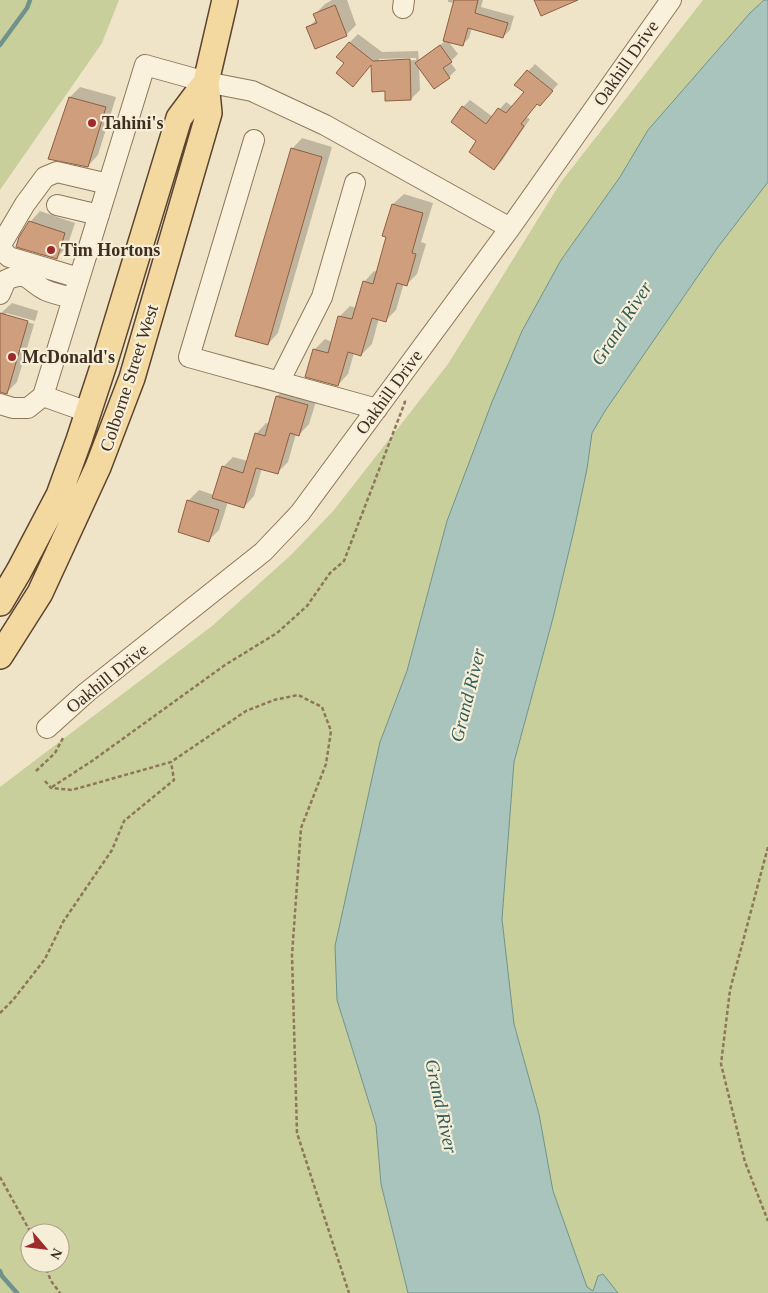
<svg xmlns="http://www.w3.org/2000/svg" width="768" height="1293" viewBox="0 0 768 1293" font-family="'Times New Roman',serif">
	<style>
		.green { fill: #c9cf9b; fill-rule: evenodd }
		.water { fill: #a9c4bc; stroke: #6f938a }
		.shadow { fill: #0003; fill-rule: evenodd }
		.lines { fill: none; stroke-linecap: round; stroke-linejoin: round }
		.stream { stroke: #6f938a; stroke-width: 4.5 }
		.building { fill: #cf9f7d; stroke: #8d5f41 }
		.minor-casing { stroke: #8d765c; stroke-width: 22 }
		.major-casing { stroke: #5b4430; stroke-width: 28 }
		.path { stroke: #8d765c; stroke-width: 2.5; stroke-dasharray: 4 2.5; stroke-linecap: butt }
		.minor { stroke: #faf1dc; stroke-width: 20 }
		.major { stroke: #f3d9a0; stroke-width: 25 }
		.poi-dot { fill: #9e2a2b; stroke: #f7eed8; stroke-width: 2 }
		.labels { text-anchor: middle; stroke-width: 4.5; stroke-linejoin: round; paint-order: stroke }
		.street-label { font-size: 18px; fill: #3d2e20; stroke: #f7eed8 }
		.poi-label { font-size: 18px; font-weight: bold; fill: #3d2e20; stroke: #f7eed8; text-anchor: start }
		.water-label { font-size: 19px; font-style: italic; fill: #2f5d5a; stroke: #f7eed8 }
	</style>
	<rect width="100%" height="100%" fill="#f0e4c8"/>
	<path class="green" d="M0,0H119L102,43L0,190Z
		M703,0H764L750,13L648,130L620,177L561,260L522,331L447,521L407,671L380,742L337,999L376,1125L381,1184L408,1293H0V787L212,626L292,554L334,510L448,364L561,182ZM30,1233H60V1263H30Z
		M768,182V1293H618L603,1274L598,1276L593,1291L587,1288L553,1191L539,1114L514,1024L502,919L514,762L553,618L574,530L587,469L592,433L605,411L718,247Z"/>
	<path class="water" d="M764,0H768V182L718,247L605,411L592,433L587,469L574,530L553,618L514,762L502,919L514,1024L539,1114L553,1191L587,1287L593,1291L598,1276L603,1274L618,1293H408L381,1184L376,1125L337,1000L335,946L380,742L407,671L447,521L492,402L522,331L561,260L620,177L648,130L750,13Z"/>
	<path class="shadow" d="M332,0H347L356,25L346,35L308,27L317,19L315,14L325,4Z
		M448,0H483L481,7L514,16L510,30L503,37L472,28L469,38L462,45L448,41L458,54L450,62L456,70L449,77L419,66L420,90L411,99L386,90L372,64L353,85L345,63L350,42L358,34L382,52L418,51L419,60L444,42L454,3L448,2ZM416,58V60L379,62V59Z
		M535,64L558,84L546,98L538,103L526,117L530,119L501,162L494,169L478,141L463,107L470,100L493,117L506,102L513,107L525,92L516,84Z
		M80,87L116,97L98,155L88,166L70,97Z
		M302,138L332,147L278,333L268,344L292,149Z
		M404,194L433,203L421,242L426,244L417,274L407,284L404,283L396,310L386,320L379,318L372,344L361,355L354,353L348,374L338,385L314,350L325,339L332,342L340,316L350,306L357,308L364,282L374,271L378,272L388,236L393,204Z
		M40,211L75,223L67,247L56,258L30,222Z
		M12,303L38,311L17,382L7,392H0V317L1,313ZM6,313L35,321L34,324L6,316Z
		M288,386L318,395L309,424L299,435L296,434L288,462L277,473L262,468L254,496L244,507L228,502L219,530L209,540L188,501L199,490L214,495L223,467L233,457L248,461L256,434L266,423L270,424L277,396Z"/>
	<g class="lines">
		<path class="stream" d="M0,45L27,8L30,0
			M0,1271L2,1276L17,1293"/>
	</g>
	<path class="building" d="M454,0H478L475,13L508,23L503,38L468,28L463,46L443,41Z
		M534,0H578L541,16Z
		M335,5L347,36L315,49L306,27L317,23L313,14Z
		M349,42L373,61L410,59L411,100L385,101V91L372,92L371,65L353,87L336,73L344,63L336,57Z
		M440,45L452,62L443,68L450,78L434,89L415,63Z
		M527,70L553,91L540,106L537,104L521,124L524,126L494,170L469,152L476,141L451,122L462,106L486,124L498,108L506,113L524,92L514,85Z
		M69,97L106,107L88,167L48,159Z
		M291,148L322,157L268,345L235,336Z
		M392,204L423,213L412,253L416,254L407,286L397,283L386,322L372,318L361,356L348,352L338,386L305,377L313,349L328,353L338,316L352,319L363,281L373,284L386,237L382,236Z
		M29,221L65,233L57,259L16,247L19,237Z
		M0,313L28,321L7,394L0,392Z
		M276,396L308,405L299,436L290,433L278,474L256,468L244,508L212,498L222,466L243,473L255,433L265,436Z
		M187,500L219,510L209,542L178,532Z"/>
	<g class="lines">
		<g class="minor-casing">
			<path id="minor" d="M403,8L404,0
				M254,140L189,357L377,409
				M57,205L99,215
				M79,278L9,257L2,250V243L25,204L45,177L57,172L108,184
				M0,294L6,280C28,270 28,281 45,290C54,294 64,296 73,298
				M279,382L322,297L355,183
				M0,404L13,408H28L43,396
				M88,412L43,396L145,65L206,82L252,91L325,125L510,228
				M47,728L87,692L263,552L300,513L510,228L671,0"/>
		</g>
		<g class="major-casing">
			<path id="major" d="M0,603L19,571L59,495L79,440L105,361L179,118L206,82
				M0,656L40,593L98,467L132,378L209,113L206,82L225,0"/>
		</g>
		<path class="path" d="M36,771L55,753L63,738
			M45,781L51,788L72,790L171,762L246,711L274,700L298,695L322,707L331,731L326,764L301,828L292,955L297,1133L349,1293
			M52,787L92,761L225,665L277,633L307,606L330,573L344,561L405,402L404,400
			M768,847L730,990L721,1064L745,1162L768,1221
			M0,1013L13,1000L45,959L63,922L112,850L124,821L174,780L171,762
			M0,1177L31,1233
			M44,1263L51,1281L60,1293"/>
		<use href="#minor" class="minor"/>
		<use href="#major" class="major"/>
	</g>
	<g class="poi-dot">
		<circle cx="92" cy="123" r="5"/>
		<circle cx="51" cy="250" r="5"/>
		<circle cx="12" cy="357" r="5"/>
	</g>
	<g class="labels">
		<g class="street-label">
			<text transform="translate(626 63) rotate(-55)" y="6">Oakhill Drive</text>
			<text transform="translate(129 378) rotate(-72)" y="6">Colborne Street West</text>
			<text transform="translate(389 392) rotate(-54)" y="6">Oakhill Drive</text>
			<text transform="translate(107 678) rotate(-39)" y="6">Oakhill Drive</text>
		</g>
		<g class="poi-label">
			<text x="102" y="129">Tahini's</text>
			<text x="61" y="256">Tim Hortons</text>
			<text x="22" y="363">McDonald's</text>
		</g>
		<g class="water-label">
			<text transform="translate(621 323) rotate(-57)" y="7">Grand River</text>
			<text transform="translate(467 695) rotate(-76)" y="7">Grand River</text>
			<text transform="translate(442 1106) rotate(78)" y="7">Grand River</text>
		</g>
	</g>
	<g transform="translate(45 1248) rotate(118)"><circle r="24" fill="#f7eed8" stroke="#ada18e"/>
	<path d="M0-4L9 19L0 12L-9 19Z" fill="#9e2a2b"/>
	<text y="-8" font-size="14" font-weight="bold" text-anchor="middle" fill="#3d2e20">N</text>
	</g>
</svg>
